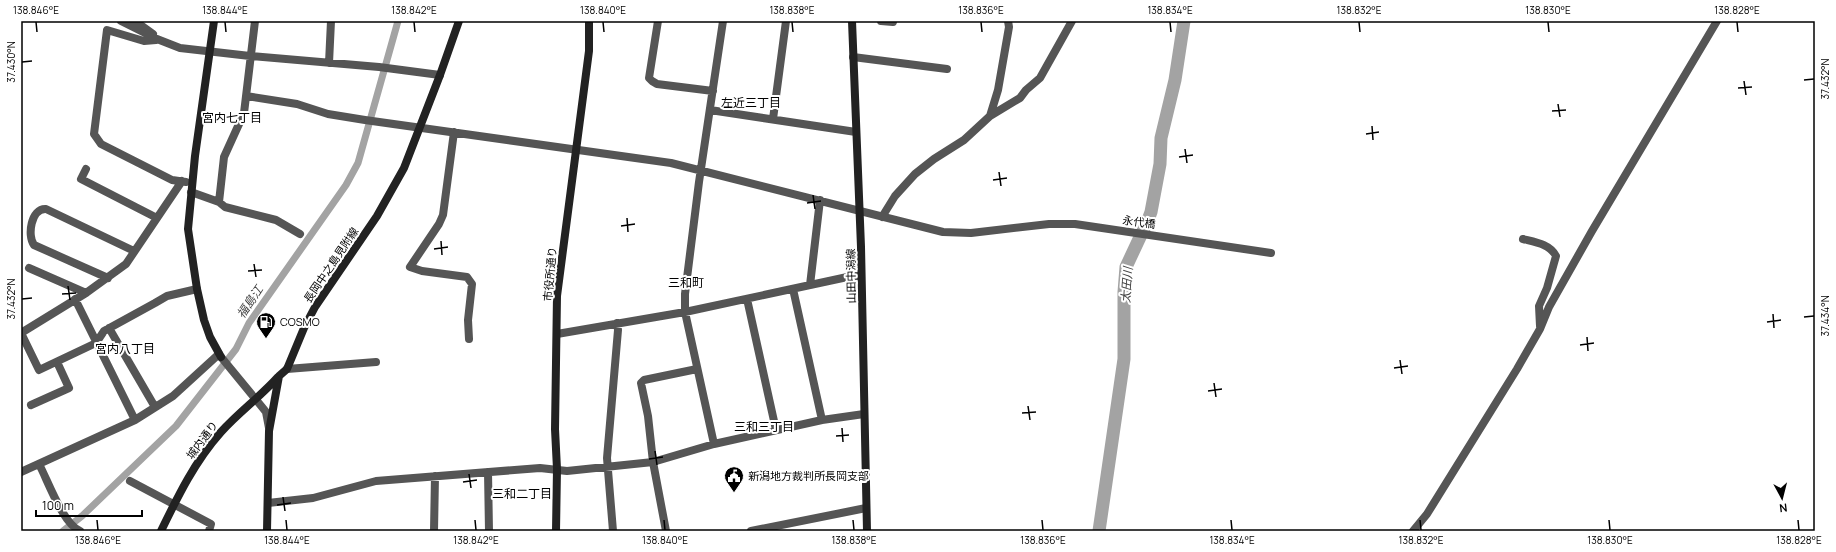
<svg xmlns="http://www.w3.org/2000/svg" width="1836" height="552" viewBox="0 0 1836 552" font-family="Manrope,'Noto Sans JP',sans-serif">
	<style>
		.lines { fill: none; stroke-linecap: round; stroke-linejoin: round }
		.canal { stroke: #a3a3a3; stroke-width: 7 }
		.river { stroke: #a3a3a3; stroke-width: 13 }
		.street { stroke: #555; stroke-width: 8 }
		.secondary { stroke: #222; stroke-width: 8 }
		.ticks { fill: none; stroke: #000; stroke-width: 1.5 }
		.labels { text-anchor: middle; stroke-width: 4; stroke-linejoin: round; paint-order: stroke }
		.street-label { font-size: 11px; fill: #000; stroke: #fff }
		.poi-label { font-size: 11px; fill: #000; stroke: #fff; text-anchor: start }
		.neighbourhood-label { font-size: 12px; fill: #000; stroke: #fff }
		.water-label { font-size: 12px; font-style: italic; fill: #444; stroke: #fff }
		.neatline { fill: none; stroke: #000; stroke-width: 1.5 }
		.ticks-label { font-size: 10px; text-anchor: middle; fill: #000 }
	</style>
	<rect width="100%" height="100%" fill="#fff"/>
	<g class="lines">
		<path class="canal" d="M63,531L82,516L176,426L236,349L249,323L346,185L358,163L398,21"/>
		<path class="river" d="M1099,531L1124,359V292L1126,267L1148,220L1151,212L1160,164L1161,138L1175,80L1184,21"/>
		<path class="street" d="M121,21L157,39L180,48L250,56L379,67L440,75
			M135,21L153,34
			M658,21L649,78L652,81L657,84L713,91
			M881,21L893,22
			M156,40L144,41L107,30L94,134L101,144L172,180L186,182
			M853,57L947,69
			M329,63L331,21
			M246,96L297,104L328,114L365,120L671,163L943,232L971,233L1049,224H1075L1271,253
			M710,110L856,132
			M990,116L998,90L1009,27L1008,21
			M773,119L786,21
			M454,132L443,215L439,224L410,267L422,271L467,277L472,284L468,320L469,339
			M86,169L81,179L157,218
			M182,181L126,264L86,293L21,333L39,370L96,343L104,331L155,303L167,296L197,289
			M191,192L219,202L225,207L276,220L300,234
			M219,202L224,157L244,113L255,21
			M882,217L895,196L915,174L934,159L964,140L990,116L1020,98L1026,90L1040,78L1072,21
			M1523,239C1535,242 1550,244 1556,256L1547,288L1539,306L1540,326
			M29,268L86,293
			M108,278L34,245C27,236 31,208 46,209L134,251
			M810,285L820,200
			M793,289L822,420
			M75,299L135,420
			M747,299L776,430
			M109,328L155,407
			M557,334L685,312L852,276H861
			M221,357L262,407L266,412L269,428
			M287,369L376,362
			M31,405L69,388L57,362
			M714,444L685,312V294L699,182L723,21
			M39,464C48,481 63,524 80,531
			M21,472L135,420L173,396L219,354
			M488,472L489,531
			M130,481L211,524L209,531
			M268,503L313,498L376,481L540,468L567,471L653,462L714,444L822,420L864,414
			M434,531L435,476
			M613,531L607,458L618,330L617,323
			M666,531L653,462L648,416L641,383L644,380L697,369
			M751,531L866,508
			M1413,531L1427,514L1517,369L1540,329L1549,307L1592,231L1717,21"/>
		<path class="secondary" d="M214,21L195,156L188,229L197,289L204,320L210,337L221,357
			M852,21L861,247L867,531
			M161,531C178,496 195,461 221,432C239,412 260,397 278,377
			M267,531L269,431L279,376L287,369L304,328L315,307L377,216L404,168L440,75L459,21
			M556,531L557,469L555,429L557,296L589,51V21"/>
	</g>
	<path class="ticks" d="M36,22L37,32M225,22L226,32M414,22L415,32M603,22L604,32M792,22L793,32M981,22L982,32M1170,22L1171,32M1359,22L1360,32M1548,22L1549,32M1737,22L1738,32M22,62L32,61M1804,80L1814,79M1744,81L1746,95M1738,88L1752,87M1558,104L1560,117M1552,111L1566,110M1372,126L1373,140M1366,134L1379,132M1185,149L1187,163M1179,157L1193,155M999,172L1001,186M993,180L1007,178M813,195L815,209M807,203L821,201M627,218L628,232M621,226L635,224M441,241L442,255M434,249L448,247M254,264L256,277M248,271L262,270M68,286L70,300M62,294L76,293M22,299L32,298M1773,314L1774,328M1804,317L1814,316M1767,322L1781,320M1587,337L1588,351M1580,345L1594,343M1400,360L1402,374M1394,368L1408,366M1214,383L1216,397M1208,391L1222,389M1028,406L1030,420M1022,413L1036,412M842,428L843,442M836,436L849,435M655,451L657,465M649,459L663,457M469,474L471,488M463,482L477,480M283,497L285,511M277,505L291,503M97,520L98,530M286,520L287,530M475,520L476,530M664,520L665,530M853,520L854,530M1042,520L1043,530M1231,520L1232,530M1420,520L1421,530M1609,520L1610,530M1798,520L1799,530"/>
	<defs>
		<g id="fuel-pin" transform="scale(1)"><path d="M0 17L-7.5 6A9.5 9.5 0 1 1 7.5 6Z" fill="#000" stroke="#fff"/><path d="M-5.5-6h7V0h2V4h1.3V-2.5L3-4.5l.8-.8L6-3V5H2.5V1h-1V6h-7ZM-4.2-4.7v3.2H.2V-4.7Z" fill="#fff"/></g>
		<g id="civic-pin" transform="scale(1)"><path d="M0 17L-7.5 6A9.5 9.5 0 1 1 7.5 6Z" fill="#000" stroke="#fff"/><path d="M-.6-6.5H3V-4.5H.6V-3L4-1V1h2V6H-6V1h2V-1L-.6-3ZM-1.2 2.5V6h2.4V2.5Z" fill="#fff"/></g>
	</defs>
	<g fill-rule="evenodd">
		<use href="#fuel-pin" x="266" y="322"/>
		<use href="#civic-pin" x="734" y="476"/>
	</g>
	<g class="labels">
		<g class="street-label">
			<text transform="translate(1139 222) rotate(8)" y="4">永代橋</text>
			<text transform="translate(331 265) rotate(-56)" y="4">長岡中之島見附線</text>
			<text transform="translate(550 274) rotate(-85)" y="4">市役所通り</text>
			<text transform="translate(851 276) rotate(-91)" y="4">山田中潟線</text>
			<text transform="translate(202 440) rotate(-53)" y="4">城内通り</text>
		</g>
		<g class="poi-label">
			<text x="280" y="326">COSMO</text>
			<text x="748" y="480">新潟地方裁判所長岡支部</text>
		</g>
		<g class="neighbourhood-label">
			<text x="751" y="107">左近三丁目</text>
			<text x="232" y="122">宮内七丁目</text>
			<text x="686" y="287">三和町</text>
			<text x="125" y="353">宮内八丁目</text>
			<text x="764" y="431">三和三丁目</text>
			<text x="522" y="498">三和二丁目</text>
		</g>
		<g class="water-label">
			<text transform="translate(1127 285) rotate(-86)" y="4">太田川</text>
			<text transform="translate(250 302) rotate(-56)" y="4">福島江</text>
		</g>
	</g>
	<rect width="1836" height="552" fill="none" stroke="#ffffff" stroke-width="44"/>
	<g transform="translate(1782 498) rotate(173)" stroke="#ffffff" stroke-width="3" paint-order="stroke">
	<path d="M0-3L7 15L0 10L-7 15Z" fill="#000000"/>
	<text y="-6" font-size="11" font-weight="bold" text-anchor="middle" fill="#000000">N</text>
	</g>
	<path d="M36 510v6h106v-6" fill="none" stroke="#000000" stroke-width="2"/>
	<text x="42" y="510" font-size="12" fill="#000000" stroke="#ffffff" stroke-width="3" paint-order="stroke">100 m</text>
	<rect x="22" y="22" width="1792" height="508" class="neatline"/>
	<g class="ticks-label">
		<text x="36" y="14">138.846°E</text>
		<text x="225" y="14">138.844°E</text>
		<text x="414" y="14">138.842°E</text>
		<text x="603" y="14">138.840°E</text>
		<text x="792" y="14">138.838°E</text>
		<text x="981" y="14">138.836°E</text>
		<text x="1170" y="14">138.834°E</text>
		<text x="1359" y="14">138.832°E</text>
		<text x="1548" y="14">138.830°E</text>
		<text x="1737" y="14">138.828°E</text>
		<text transform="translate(11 62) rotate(-90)" y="4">37.430°N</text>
		<text transform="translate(1825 79) rotate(-90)" y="4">37.432°N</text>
		<text transform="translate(11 299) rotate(-90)" y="4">37.432°N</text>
		<text transform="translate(1825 316) rotate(-90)" y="4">37.434°N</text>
		<text x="98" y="544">138.846°E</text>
		<text x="287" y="544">138.844°E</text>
		<text x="476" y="544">138.842°E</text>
		<text x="665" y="544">138.840°E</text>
		<text x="854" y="544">138.838°E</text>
		<text x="1043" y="544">138.836°E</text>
		<text x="1232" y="544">138.834°E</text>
		<text x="1421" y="544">138.832°E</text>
		<text x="1610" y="544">138.830°E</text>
		<text x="1799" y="544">138.828°E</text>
	</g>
</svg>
